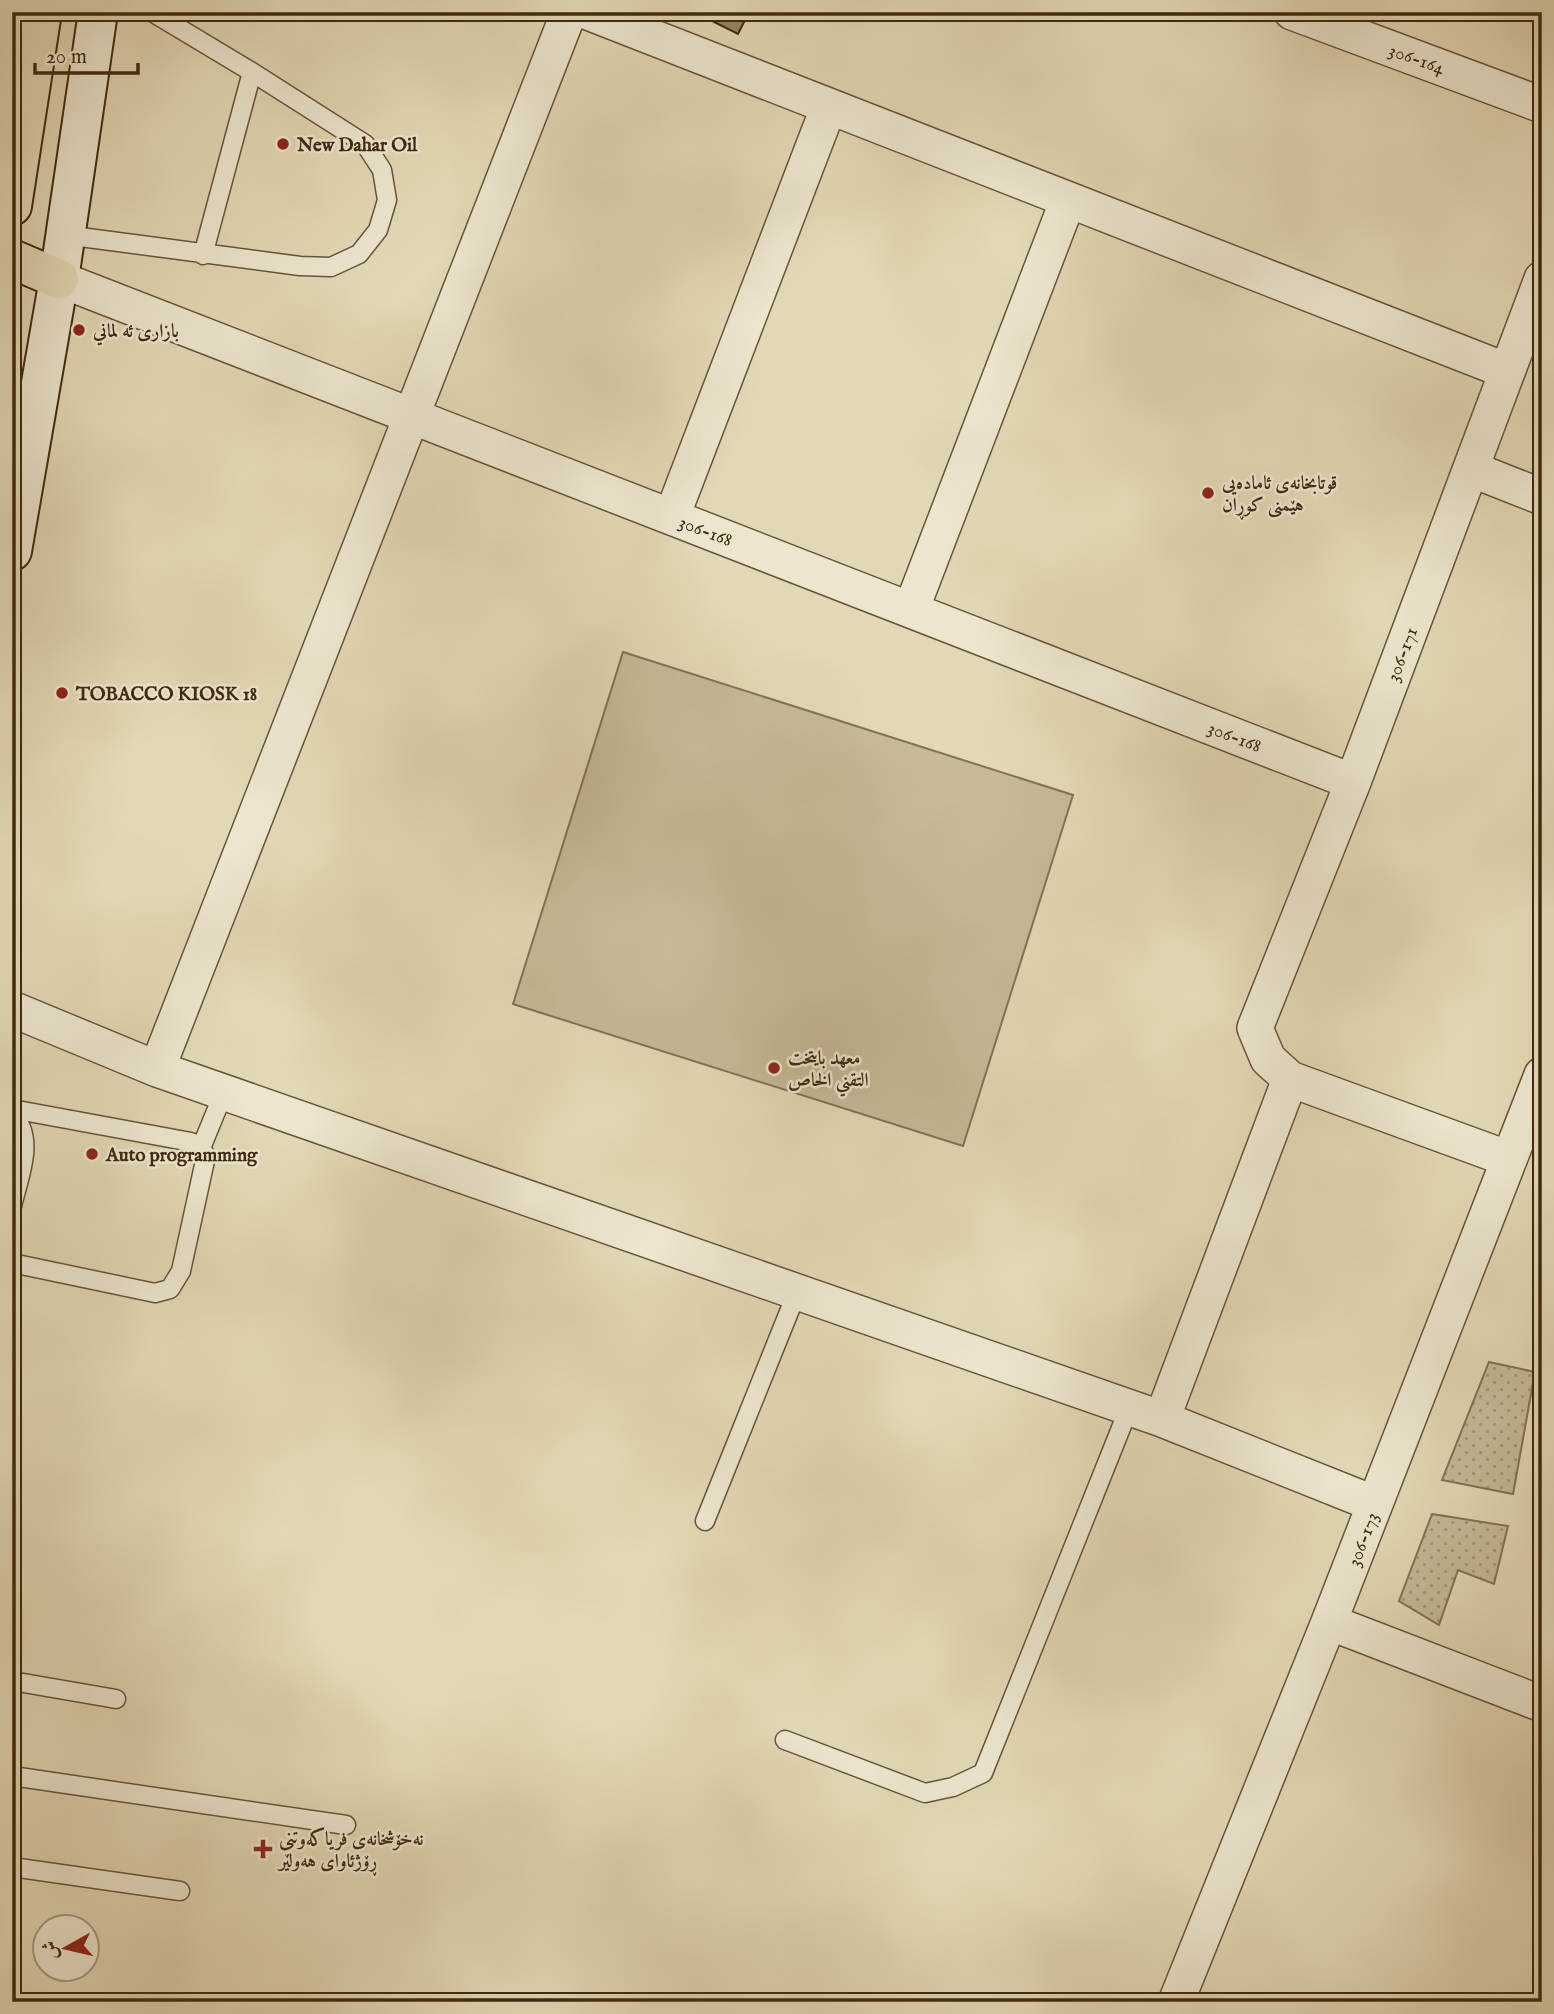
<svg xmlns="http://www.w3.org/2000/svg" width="1554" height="2014" viewBox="0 0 1554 2014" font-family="'IM FELL English',Amiri,serif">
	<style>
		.park { fill: #c6ba99; stroke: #837254; stroke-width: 2 }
		.garden { fill: url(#garden-dots); stroke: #837254; stroke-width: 2 }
		.building { fill: #948466; stroke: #402910; stroke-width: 2 }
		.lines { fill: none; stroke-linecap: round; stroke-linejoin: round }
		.lane-casing { stroke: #685539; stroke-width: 21 }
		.street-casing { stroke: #685539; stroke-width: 38 }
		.secondary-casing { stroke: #402910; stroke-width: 42 }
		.highway-casing { stroke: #402910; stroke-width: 42 }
		.lane { stroke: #ece6cf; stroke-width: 18 }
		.street { stroke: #ece6cf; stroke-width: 35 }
		.secondary { stroke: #ece6cf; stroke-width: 38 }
		.highway { stroke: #e2d8b5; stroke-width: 38 }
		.poi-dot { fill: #8f2418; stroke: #ece6cf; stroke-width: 2.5 }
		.labels { text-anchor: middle; stroke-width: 5; stroke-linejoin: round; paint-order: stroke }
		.street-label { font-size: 19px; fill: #402910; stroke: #ece6cf }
		.poi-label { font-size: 19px; font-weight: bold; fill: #402910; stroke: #ece6cf; text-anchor: start }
	</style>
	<defs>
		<pattern id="garden-dots" width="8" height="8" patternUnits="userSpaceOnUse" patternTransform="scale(1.75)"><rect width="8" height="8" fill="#c6ba99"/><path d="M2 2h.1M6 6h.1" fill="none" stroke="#a2977b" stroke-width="1.8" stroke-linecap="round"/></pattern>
	</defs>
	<rect width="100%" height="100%" fill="#e2d8b5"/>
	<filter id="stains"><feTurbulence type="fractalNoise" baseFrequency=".00286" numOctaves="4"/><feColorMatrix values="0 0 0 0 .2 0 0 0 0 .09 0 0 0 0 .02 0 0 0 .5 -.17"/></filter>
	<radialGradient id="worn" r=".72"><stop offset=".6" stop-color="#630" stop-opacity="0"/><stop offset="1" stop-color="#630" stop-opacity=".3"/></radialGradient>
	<path class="park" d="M623,652L1073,795L963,1146L513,1004Z"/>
	<path class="garden" d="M1489,1362L1535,1372L1513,1494L1442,1480Z
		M1432,1514L1508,1526L1494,1584L1458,1570L1439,1625L1399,1601Z"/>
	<path class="building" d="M701,12H749L738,34L700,15Z
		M1542,1367V1425L1536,1424Z"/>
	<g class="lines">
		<g class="lane-casing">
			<path id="lane" d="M65,235L300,266L331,267L359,254L378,230L387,200L382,170L365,144L252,72L152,12
				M203,255L252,72
				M12,1109L191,1142L201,1148L206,1156L181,1271L170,1289L155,1293L12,1263
				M12,1113C36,1139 19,1176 12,1206
				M201,1148L224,1092
				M705,1521L797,1292
				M12,1681L116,1699
				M785,1740L925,1793L953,1787L983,1773L1129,1408
				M12,1776L346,1825
				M12,1867L180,1891"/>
		</g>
		<g class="street-casing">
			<path id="street" d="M588,12L1507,371
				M1292,12L1542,105
				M59,279L1353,782
				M1471,469L1542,497
				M672,516L829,106
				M911,610L1068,200
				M12,1009L157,1069L1162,1419L1375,1504
				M157,1069L569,12
				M1509,1159L1290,1079L1268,1059L1255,1028L1353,782L1542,279
				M1162,1419L1290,1079
				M1329,1622L1542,1704
				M1176,2002L1329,1622L1542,1075"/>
		</g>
		<g class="secondary-casing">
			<path id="secondary" d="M12,551L59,279L98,12"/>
		</g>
		<g class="highway-casing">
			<path id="highway" d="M12,206L42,12
				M12,259L59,279"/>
		</g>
		<use href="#lane" class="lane"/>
		<use href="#street" class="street"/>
		<use href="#secondary" class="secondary"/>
		<use href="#highway" class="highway"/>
	</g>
	<g class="poi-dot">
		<circle cx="283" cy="144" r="7"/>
		<circle cx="79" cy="330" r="7"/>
		<circle cx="1208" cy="493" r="7"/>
		<circle cx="62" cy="693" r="7"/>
		<circle cx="774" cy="1068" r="7"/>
		<circle cx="92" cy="1154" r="7"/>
		<path d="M259.5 1838.5h7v7h7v7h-7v7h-7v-7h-7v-7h7z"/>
	</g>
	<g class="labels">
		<g class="street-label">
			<text transform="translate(1417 58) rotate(20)" y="7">306-164</text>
			<text transform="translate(706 530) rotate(21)" y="7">306-168</text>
			<text transform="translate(1401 654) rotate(-69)" y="7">306-171</text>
			<text transform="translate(1235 736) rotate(21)" y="7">306-168</text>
			<text transform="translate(1362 1539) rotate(-69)" y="7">306-173</text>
		</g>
		<g class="poi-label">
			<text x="297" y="151">New Dahar Oil</text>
			<text x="93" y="337">بازارى ئه لماني</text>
			<text x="1222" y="489">قوتابخانەی ئامادەیی<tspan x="1222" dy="22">هێمنی کوڕان</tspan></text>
			<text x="76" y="700">TOBACCO KIOSK 18</text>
			<text x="788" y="1064">معهد بايتخت<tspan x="788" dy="22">التقني الخاص</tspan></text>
			<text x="106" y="1161">Auto programming</text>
			<text x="279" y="1845">نەخۆشخانەی فریاکەوتنی<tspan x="279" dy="22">ڕۆژئاوای هەولێر</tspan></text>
		</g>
	</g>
	<rect width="1554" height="2014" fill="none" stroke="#e2d8b5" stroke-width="42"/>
	<rect x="14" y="14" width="1526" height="1986" fill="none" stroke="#402910" stroke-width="3.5"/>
	<rect x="21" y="21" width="1512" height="1972" fill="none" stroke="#402910" stroke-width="2"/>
	<g transform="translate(66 1948) rotate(262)"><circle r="33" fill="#ece6cf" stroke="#a79a83" stroke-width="2"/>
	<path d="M0-5L12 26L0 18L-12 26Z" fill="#8f2418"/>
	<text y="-10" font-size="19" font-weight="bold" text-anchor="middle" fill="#402910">ش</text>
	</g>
	<path d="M35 63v10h103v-10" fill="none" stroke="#402910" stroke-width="3.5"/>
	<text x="46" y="63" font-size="21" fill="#402910" stroke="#ece6cf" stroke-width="5" paint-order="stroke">20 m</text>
	<rect width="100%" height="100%" filter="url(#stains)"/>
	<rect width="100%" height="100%" fill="url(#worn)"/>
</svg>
